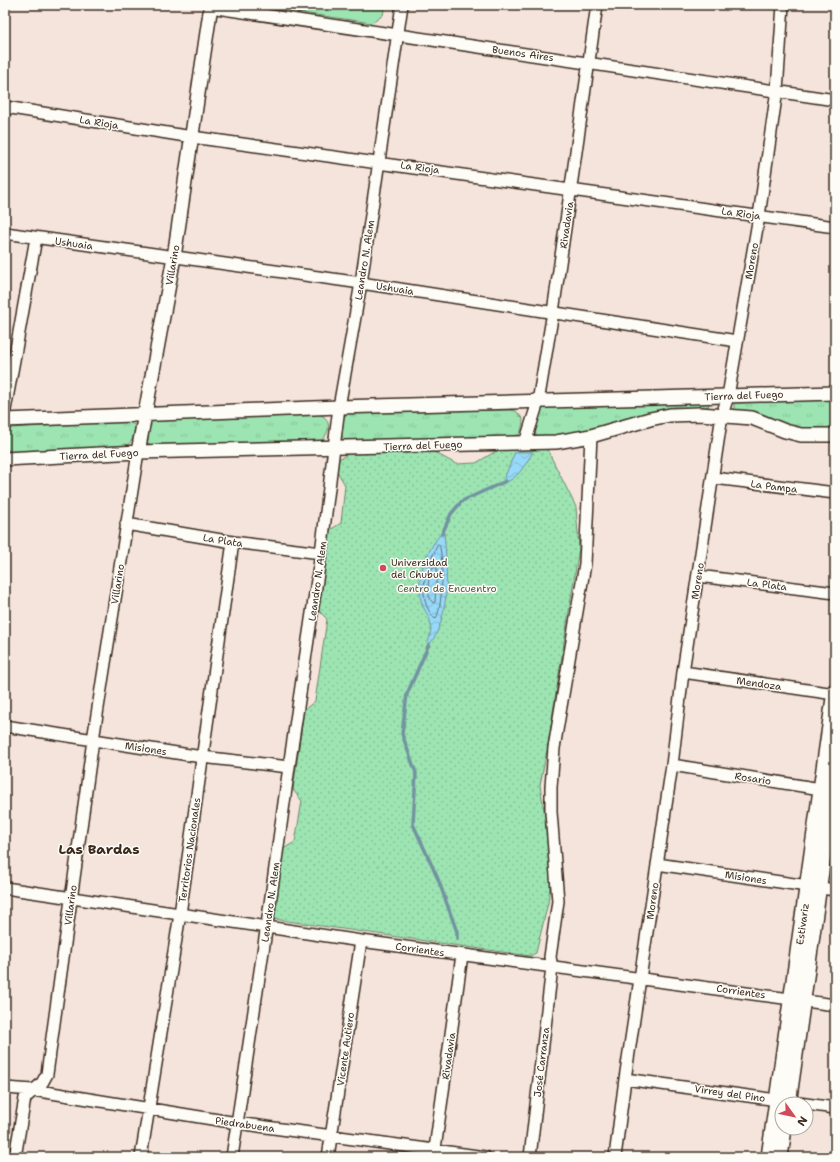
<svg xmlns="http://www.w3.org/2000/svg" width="840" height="1162" viewBox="0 0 840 1162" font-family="'Shantell Sans',sans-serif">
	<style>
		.grass { fill: url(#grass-tufts); stroke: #6c8768 }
		.park { fill: url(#park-dots); stroke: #6c8768 }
		.pitch { fill: #9ce4b2; stroke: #6c8768 }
		.water { fill: url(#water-waves); stroke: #7293a1 }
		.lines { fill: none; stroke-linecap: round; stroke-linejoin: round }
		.shore { stroke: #607076; stroke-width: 1 }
		.stream { stroke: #7293a1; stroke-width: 3.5 }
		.minor-casing { stroke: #3b2a1e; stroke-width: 14 }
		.tertiary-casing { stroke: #3b2a1e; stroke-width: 16 }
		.secondary-casing { stroke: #3b2a1e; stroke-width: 18 }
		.minor { stroke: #fdfcf7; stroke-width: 11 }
		.tertiary { stroke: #fdfcf7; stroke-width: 13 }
		.secondary { stroke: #fdfcf7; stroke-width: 15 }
		.poi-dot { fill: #d1495b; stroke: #fdfcf7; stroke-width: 1.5 }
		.labels { text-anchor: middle; stroke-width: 3; stroke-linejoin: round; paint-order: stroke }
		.street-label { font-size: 10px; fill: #3b2a1e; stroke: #fdfcf7 }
		.poi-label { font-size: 10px; fill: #3b2a1e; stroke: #fdfcf7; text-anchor: start }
		.park-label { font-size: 10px; fill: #535843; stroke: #fdfcf7 }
		.district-label { font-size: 14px; font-weight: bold; fill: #3b2a1e; stroke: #fdfcf7 }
	</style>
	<defs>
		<pattern id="grass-tufts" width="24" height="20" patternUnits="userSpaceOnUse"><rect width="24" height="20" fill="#9ce4b2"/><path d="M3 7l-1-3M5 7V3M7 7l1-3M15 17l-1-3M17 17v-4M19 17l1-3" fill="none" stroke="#87c499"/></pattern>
		<pattern id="park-dots" width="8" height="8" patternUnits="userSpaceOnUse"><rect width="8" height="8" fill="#9ce4b2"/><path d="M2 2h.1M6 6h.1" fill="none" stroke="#87c499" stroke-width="1.8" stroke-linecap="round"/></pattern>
		<pattern id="water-waves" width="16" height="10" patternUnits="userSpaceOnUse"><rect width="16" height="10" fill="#97d9f9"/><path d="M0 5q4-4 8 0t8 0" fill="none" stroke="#83bad5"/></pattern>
	</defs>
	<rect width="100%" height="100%" fill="#f5e4dc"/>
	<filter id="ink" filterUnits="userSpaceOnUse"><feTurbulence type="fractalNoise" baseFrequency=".025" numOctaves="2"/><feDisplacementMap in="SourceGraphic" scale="8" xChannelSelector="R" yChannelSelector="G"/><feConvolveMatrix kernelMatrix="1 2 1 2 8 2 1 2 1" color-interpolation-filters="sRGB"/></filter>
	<g filter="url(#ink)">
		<path class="grass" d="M835,399V429H809L792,427L734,410V403Z
			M709,403L708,407C692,408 675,407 659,411C633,417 558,445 536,435L535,429L541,410L544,408Z
			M509,410L516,411L523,419C522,429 522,435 512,438L349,442C336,438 340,419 349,412Z
			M318,414C334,418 330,437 317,443L153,447L147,442C146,433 145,424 152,418Z
			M126,421L135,425C134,436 133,443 123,447L13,453L6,448V436L11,428Z"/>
		<path class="park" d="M547,449L576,507L579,548L547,750L540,785L552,861L551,877L548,903L536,953L530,956L273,919L272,916L283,849L295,842L302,801L293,790L304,710L315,701L327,619L318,610L330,530L341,523L345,485L337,471L339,459L350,453L432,451L456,464L476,463L498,450Z"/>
		<path class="pitch" d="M246,5H385L383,15L372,23Z"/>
		<path class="water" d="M515,452H533C525,465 518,479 502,484Z
			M444,530C446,562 451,601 437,632C435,638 430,643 427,648C428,641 431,634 431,627C431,618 425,612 422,604C414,578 427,549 444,530Z"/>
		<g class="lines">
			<path class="shore" d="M439,545C444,553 443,613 435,619C415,597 426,570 437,546Z
				M433,567L437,568L435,602L433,603C425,595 428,577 433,567Z"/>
			<path class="stream" d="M442,534L451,514L462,501L506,481
				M429,644L407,694L402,734L416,773L413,824L438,879L457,932V939"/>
			<g class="minor-casing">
				<path id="minor" d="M210,7L835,100
					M5,107L192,137L835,227
					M5,233L361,283L737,341
					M5,410L36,238
					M525,443L538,402L553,312L597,5
					M714,478L835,493
					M126,524L233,542L321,553
					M698,576L835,593
					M683,672L835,694
					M5,726L202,757L289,767
					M672,765L827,790
					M657,864L835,890
					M5,888L361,941L835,1005
					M625,1079L835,1108
					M5,1088L33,1090L237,1123L485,1157
					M434,1156L462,955
					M15,1157L25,1098L42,1083L47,1074L93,740L138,452
					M141,1157L180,914L233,542
					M232,1157L268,918L289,767L321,553L339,407L361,283L402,5
					M328,1157L361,941
					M530,1157L552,967L550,957L558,901L551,812V787L554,748L585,564L591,436
					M615,1157L625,1079L672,765L683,672L722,415L728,396L759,216L777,90L783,5"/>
			</g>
			<g class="tertiary-casing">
				<path id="tertiary" d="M5,420L339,407L835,393
					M138,452L174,257L211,5
					M5,459L138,452L556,442L591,436L650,419L670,415L700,414L752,418L785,431L801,435H835"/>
			</g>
			<g class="secondary-casing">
				<path id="secondary" d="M788,1104L835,772
					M769,1157L835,691
					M780,1157L784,1128"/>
			</g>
			<use href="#minor" class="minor"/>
			<use href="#tertiary" class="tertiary"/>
			<use href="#secondary" class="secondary"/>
		</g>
	</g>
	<circle class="poi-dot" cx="383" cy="568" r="4"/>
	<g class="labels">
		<g class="street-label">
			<text transform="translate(523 53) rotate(8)" y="4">Buenos Aires</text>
			<text transform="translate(99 122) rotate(9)" y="4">La Rioja</text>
			<text transform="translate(420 167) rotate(8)" y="4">La Rioja</text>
			<text transform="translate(741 213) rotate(8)" y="4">La Rioja</text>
			<text transform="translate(566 225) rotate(-82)" y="4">Rivadavia</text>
			<text transform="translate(74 243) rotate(8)" y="4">Ushuaia</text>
			<text transform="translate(364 260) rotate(-81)" y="4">Leandro N. Alem</text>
			<text transform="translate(751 261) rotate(-80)" y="4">Moreno</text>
			<text transform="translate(172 265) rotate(-80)" y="4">Villarino</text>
			<text transform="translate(395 288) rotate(9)" y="4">Ushuaia</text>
			<text transform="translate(744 395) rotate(-2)" y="4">Tierra del Fuego</text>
			<text transform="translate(423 445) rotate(-2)" y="4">Tierra del Fuego</text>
			<text transform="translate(99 454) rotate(-3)" y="4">Tierra del Fuego</text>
			<text transform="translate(774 486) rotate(7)" y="4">La Pampa</text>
			<text transform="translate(223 540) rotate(9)" y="4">La Plata</text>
			<text transform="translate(317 581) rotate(-82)" y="4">Leandro N. Alem</text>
			<text transform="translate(697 581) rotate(-81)" y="4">Moreno</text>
			<text transform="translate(117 584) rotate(-81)" y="4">Villarino</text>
			<text transform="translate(767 584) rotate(7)" y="4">La Plata</text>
			<text transform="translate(759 683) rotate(8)" y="4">Mendoza</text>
			<text transform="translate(146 748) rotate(9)" y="4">Misiones</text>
			<text transform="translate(753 778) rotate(9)" y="4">Rosario</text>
			<text transform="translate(189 850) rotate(-82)" y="4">Territorios Nacionales</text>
			<text transform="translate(746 877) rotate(9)" y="4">Misiones</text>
			<text transform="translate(652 901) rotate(-82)" y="4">Moreno</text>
			<text transform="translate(270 902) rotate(-82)" y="4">Leandro N. Alem</text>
			<text transform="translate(70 905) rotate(-82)" y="4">Villarino</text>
			<text transform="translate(802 924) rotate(-82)" y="4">Estivariz</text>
			<text transform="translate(420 949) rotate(8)" y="4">Corrientes</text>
			<text transform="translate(741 991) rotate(8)" y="4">Corrientes</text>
			<text transform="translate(345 1049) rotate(-82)" y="4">Vicente Autiero</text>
			<text transform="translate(448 1056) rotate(-82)" y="4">Rivadavia</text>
			<text transform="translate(541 1062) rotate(-83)" y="4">José Carranza</text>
			<text transform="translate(730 1093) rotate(8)" y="4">Virrey del Pino</text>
			<text transform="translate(245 1124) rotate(8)" y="4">Piedrabuena</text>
		</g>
		<g class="poi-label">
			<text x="391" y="566">Universidad<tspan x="391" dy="12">del Chubut</tspan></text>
		</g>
		<g class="park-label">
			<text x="447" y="592">Centro de Encuentro</text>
		</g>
		<g class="district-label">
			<text x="99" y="854">Las Bardas</text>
		</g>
	</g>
	<rect width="840" height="1162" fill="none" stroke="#fdfcf7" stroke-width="20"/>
	<rect x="10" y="10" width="820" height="1142" fill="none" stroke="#3b2a1e" stroke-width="1.5" filter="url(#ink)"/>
	<g transform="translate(794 1116) rotate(123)"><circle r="19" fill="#fdfcf7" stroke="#afa8a0"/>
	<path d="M0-3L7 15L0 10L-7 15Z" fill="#d1495b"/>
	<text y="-6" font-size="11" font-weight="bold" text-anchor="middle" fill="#3b2a1e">N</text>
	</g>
</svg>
